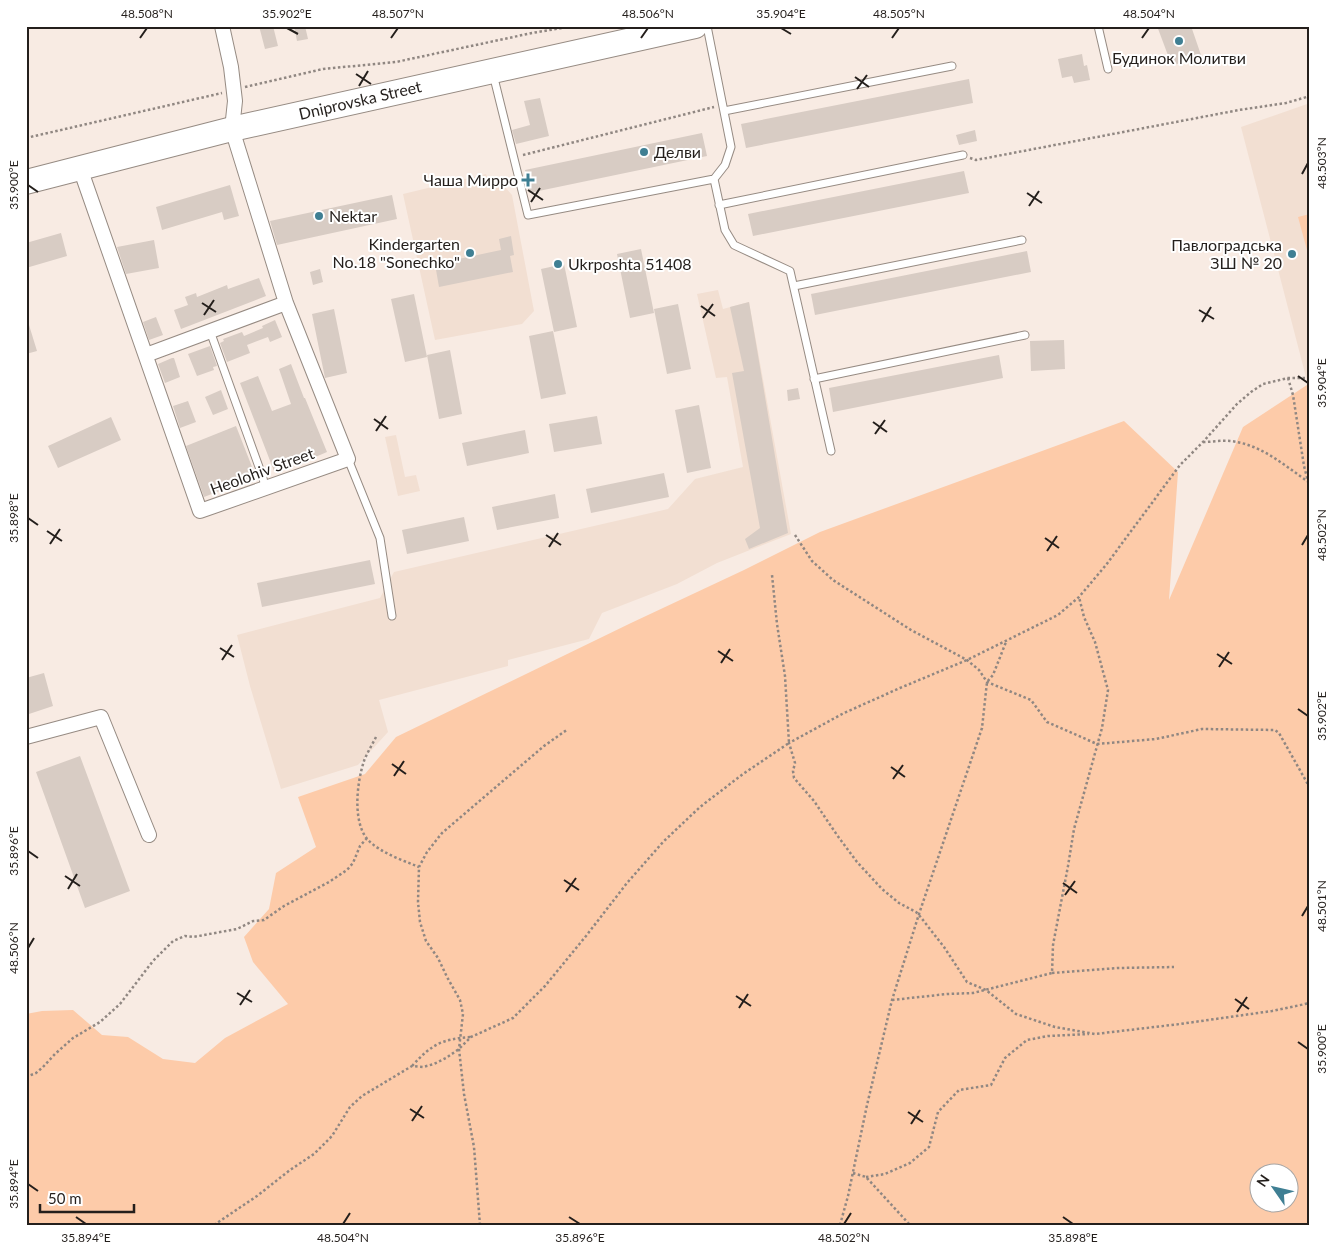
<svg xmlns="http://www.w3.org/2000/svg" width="1336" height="1251" viewBox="0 0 1336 1251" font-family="Lato,sans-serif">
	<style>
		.built { fill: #f2dfd2 }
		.green { fill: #fdcba9; fill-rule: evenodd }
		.building { fill: #d8ccc4 }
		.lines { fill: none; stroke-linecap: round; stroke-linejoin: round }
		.service-casing { stroke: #968b83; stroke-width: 9 }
		.minor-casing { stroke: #968b83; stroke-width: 16 }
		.trunk-casing { stroke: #968b83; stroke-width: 26 }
		.path { stroke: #908782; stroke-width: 2.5; stroke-dasharray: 2.5 2.5; stroke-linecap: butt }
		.service { stroke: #fff; stroke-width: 7 }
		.minor { stroke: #fff; stroke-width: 14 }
		.trunk { stroke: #fff; stroke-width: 24 }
		.ticks { fill: none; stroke: #241f1c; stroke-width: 2 }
		.poi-dot { fill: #3f7f93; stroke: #fff; stroke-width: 2 }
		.labels { text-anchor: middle; stroke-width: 4; stroke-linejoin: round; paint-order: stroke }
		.poi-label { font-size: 16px; fill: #241f1c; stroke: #fff; text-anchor: start }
		.street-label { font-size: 16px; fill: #241f1c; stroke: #fff }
		.neatline { fill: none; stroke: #241f1c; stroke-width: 2 }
		.ticks-label { font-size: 12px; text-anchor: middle; fill: #241f1c }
	</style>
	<rect width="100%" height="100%" fill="#f8ebe3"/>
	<path class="built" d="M1310,103V380L1307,381L1241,127Z
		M486,174L491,188L503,185L512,195L534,311L522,324L435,340L403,194Z
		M718,290L723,309L749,302L791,534L717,563L677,584L602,613L589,639L508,660V666L379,700L388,732L358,765L281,789L250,686L237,635L380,598L394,572L668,509L695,479L743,467L727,377L716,378L697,294Z
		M396,435L405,477L416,475L420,491L398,496L385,437Z"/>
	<path class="green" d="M1310,214V261L1298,217Z
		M1310,383V1225H26V1014L42,1011L73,1010L102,1035L128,1037L163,1059L195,1063L225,1038L288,1004L253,962L244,937L269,909L276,873L316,847L298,797L365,774L396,737L631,623L744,570L820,532L1124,421L1178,472L1169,600L1243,427ZM1258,1174H1288V1204H1258Z"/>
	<path class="building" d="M259,26H273L278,46L265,49Z
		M294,26H305L308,39L297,41Z
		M1157,26H1191L1201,55L1172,66Z
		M1082,54L1084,66L1087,65L1090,80L1074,83L1072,76L1062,78L1058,59Z
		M969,79L973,103L746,148L741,124Z
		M540,98L549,136L516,144L512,130L530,125L524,101Z
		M975,130L977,141L959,145L956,135Z
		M702,133L707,156L529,193L525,170Z
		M964,171L969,193L753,236L748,214Z
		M230,185L239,216L224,220L222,212L162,230L156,207Z
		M392,195L397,219L277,245L270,221Z
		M61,233L67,256L26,268V243Z
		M511,236L514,255L510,256L513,272L439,287L435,264L501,250L499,239Z
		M154,240L159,268L126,274L117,247Z
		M641,249L654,313L630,318L617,254Z
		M1027,251L1031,272L815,315L811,294Z
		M564,264L577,327L554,332L541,269Z
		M320,269L323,282L313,285L310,272Z
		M259,278L266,296L181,329L174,310L188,305L185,297L196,293L197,297L227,285L228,289Z
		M414,294L427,357L405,362L391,299Z
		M749,302L788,533L749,549L745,539L760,528L732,373L744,371L730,307Z
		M678,304L691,369L667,374L654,309Z
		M334,309L347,373L325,378L312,314Z
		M156,317L163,335L149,340L143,322Z
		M275,320L282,337L270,342L268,337L247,345L250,353L227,362L220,343L224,341L223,339L242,332L244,336L263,328L262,326Z
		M26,325H29L37,351L26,354Z
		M553,331L566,394L541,399L529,336Z
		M1064,340L1065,369L1031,371L1030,341Z
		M210,346L217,366L213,367L214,370L197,376L188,354Z
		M450,350L462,414L439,419L427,355Z
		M999,355L1003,378L833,412L829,388Z
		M172,358H174L180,377L165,383L158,364Z
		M291,364L304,398H305L327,452L313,458L311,453L291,461L292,464L274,471L240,383L258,376L272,411L291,404L279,369Z
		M798,388L800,399L788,401L787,390Z
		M221,390L228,409L213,415L205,397Z
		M188,401L196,422L180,428L173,406Z
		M699,405L711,468L687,473L675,410Z
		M597,416L602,444L554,452L549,424Z
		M111,417L121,440L58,468L48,446Z
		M236,426L256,477L204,497L186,446Z
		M525,430L529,453L467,466L462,443Z
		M664,473L669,497L591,513L586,489Z
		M555,494L559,518L497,530L492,507Z
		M464,517L469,541L407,554L402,530Z
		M370,560L375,584L262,607L257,583Z
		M44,673L53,706L26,715V678Z
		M80,756L130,891L85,908L36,772Z"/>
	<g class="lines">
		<g class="service-casing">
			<path id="service" d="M707,26L731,147L725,165L714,179L725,230L734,245L790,271L831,451
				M1098,26L1108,69
				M493,74L528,215L714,179
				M724,111L952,66
				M719,205L963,155
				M794,286L1022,240
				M210,331L263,478L265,488
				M814,379L1025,335
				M348,459L380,538L392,616"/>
		</g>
		<g class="minor-casing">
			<path id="minor" d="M80,168L200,511L348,459L286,303L232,129L235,101L231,67L222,26
				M146,355L286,303
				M26,737L101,717L149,835"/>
		</g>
		<g class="trunk-casing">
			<path id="trunk" d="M26,182L232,129L695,26"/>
		</g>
		<path class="path" d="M245,87L323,69L396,62L532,33L574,26
			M26,138L222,93
			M523,155L714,107
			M970,158L976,160L1239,110L1286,103L1310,96
			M1288,378L1293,395L1304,466L1310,489
			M1310,378H1288L1263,384L1251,392L1237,404L1203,442L1180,465L1106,565L1079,597L1058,615L967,660L900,688L844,713L789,743L795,763L793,771L794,778L814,801L837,835L857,862L882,889L899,903L916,912L919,915L944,947L967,982L986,990L1016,1014L1055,1027L1095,1034L1180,1024L1272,1011L1310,1003
			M1203,442C1212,442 1222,440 1230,441C1261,444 1285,466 1310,483
			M795,535L812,561L833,580L911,630L967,660L979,670L987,682L1031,700L1047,722L1097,744L1156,739L1202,729L1275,730L1279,733L1310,788
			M376,737C372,745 367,753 364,761C357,782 352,822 368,840C381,853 402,860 419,867
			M1052,973L1118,968L1174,967
			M892,1000L947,994L973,993L1052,973L1053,945L1068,866L1074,829L1102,728L1108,690L1095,642L1084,617L1079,597
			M412,1066C432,1044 442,1039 471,1037
			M26,1077L36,1073L43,1067L55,1054L73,1038L100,1022L120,1004L153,961L173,941L185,936L193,937L237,929L253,921L264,920L284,906L329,882L347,870L353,863L360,846L367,838
			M853,1173L866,1177L910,1225
			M866,1177L885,1174L910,1163L929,1147L938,1112L959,1090L991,1085L1005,1058L1027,1040L1048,1036L1089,1034
			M214,1225L257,1196L290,1170L314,1154L332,1136L350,1107L362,1096L412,1066L423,1067L434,1064L446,1058L459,1049L471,1037L513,1018L545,986L586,936L627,883L663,842L700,807L743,774L789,743L785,676L777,624L772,575
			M480,1225L474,1147L464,1094L459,1049L463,1014L460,1000L447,977L438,958L426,941L420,922L418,902L419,867L427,852L442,833L544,746L568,729
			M840,1225L848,1196L867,1105L892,1000L919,914L982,728L987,682L993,675L1006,642"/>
		<use href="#service" class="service"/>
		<use href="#minor" class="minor"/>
		<use href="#trunk" class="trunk"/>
	</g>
	<path class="ticks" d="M287,28L298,34M781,28L791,34M140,38L147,28M391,38L398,28M641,38L648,28M892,38L899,28M1142,38L1149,28M356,74L371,84M855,77L869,87M359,86L368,71M857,89L867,75M1302,174L1308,163M28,185L38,192M528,190L543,200M1027,193L1042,203M531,202L540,188M1029,206L1039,191M202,303L216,312M701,306L715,316M1199,310L1214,319M204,315L214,300M703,318L713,304M1202,322L1211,307M1298,376L1308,383M374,419L388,429M873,422L887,432M376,431L386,416M875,434L885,420M28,518L38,525M47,531L62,541M546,535L561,545M1045,538L1059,548M50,544L60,529M1302,545L1308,535M549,547L558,533M1047,551L1057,536M220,648L234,657M718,651L733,661M1217,654L1232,664M222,660L232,645M721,663L730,649M1219,667L1229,652M1298,709L1308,716M392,764L406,774M891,767L905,777M394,776L404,761M893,779L903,765M28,851L38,858M65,876L80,886M564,880L579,890M1063,883L1077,893M68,889L77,874M566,892L576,878M1065,895L1075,881M1302,916L1308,906M28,948L34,938M237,993L252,1002M736,996L751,1006M1235,999L1249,1009M240,1005L250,990M739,1008L748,994M1237,1012L1247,997M1298,1042L1308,1049M410,1109L424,1118M908,1112L923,1122M412,1121L422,1106M911,1124L920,1110M28,1184L38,1191M76,1217L86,1224M569,1217L580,1224M1063,1217L1073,1224M343,1224L350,1213M844,1224L851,1213"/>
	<g class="poi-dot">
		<circle cx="1179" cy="41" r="5"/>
		<circle cx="644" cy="152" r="5"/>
		<path d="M525.5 172.5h5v5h5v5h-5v5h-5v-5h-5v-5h5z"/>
		<circle cx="319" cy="216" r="5"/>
		<circle cx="470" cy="253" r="5"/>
		<circle cx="1292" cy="254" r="5"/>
		<circle cx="558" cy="264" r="5"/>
	</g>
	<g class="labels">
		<g class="poi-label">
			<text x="1179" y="64" text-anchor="middle">Будинок Молитви</text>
			<text x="654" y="158">Делви</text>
			<text x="518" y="186" text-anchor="end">Чаша Мирро</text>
			<text x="329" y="222">Nektar</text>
			<text x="460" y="250" text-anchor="end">Kindergarten<tspan x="460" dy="18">No.18 "Sonechko"</tspan></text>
			<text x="1282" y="251" text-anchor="end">Павлоградська<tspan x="1282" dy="18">ЗШ № 20</tspan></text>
			<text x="568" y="270">Ukrposhta 51408</text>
		</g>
		<g class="street-label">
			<text transform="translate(360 100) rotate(-13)" y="6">Dniprovska Street</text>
			<text transform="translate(262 471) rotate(-20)" y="6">Heolohiv Street</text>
		</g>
	</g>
	<rect width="1336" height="1251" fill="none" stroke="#ffffff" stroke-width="55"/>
	<g transform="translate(1274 1188) rotate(304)"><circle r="24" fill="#ffffff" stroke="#a7a5a4"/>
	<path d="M0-4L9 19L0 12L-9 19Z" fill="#3f7f93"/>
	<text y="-8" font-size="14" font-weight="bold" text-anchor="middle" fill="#241f1c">N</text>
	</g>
	<path d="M40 1204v8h94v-8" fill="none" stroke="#241f1c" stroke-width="2.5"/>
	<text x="48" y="1204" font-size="15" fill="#241f1c" stroke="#ffffff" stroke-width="4" paint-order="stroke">50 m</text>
	<rect x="28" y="28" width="1280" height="1196" class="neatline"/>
	<g class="ticks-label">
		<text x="147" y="18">48.508°N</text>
		<text x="287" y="18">35.902°E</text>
		<text x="398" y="18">48.507°N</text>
		<text x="648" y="18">48.506°N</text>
		<text x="781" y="18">35.904°E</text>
		<text x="899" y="18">48.505°N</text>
		<text x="1149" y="18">48.504°N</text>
		<text transform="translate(1322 163) rotate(-90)" y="4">48.503°N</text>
		<text transform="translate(14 185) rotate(-90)" y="4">35.900°E</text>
		<text transform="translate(1322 383) rotate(-90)" y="4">35.904°E</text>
		<text transform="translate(14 518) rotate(-90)" y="4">35.898°E</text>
		<text transform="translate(1322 535) rotate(-90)" y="4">48.502°N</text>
		<text transform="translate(1322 716) rotate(-90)" y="4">35.902°E</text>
		<text transform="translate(14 851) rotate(-90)" y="4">35.896°E</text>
		<text transform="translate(1322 906) rotate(-90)" y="4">48.501°N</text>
		<text transform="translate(14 948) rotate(-90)" y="4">48.506°N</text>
		<text transform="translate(1322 1049) rotate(-90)" y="4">35.900°E</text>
		<text transform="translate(14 1184) rotate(-90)" y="4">35.894°E</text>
		<text x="86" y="1242">35.894°E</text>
		<text x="343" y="1242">48.504°N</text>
		<text x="580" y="1242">35.896°E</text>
		<text x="844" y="1242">48.502°N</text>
		<text x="1073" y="1242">35.898°E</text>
	</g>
</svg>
